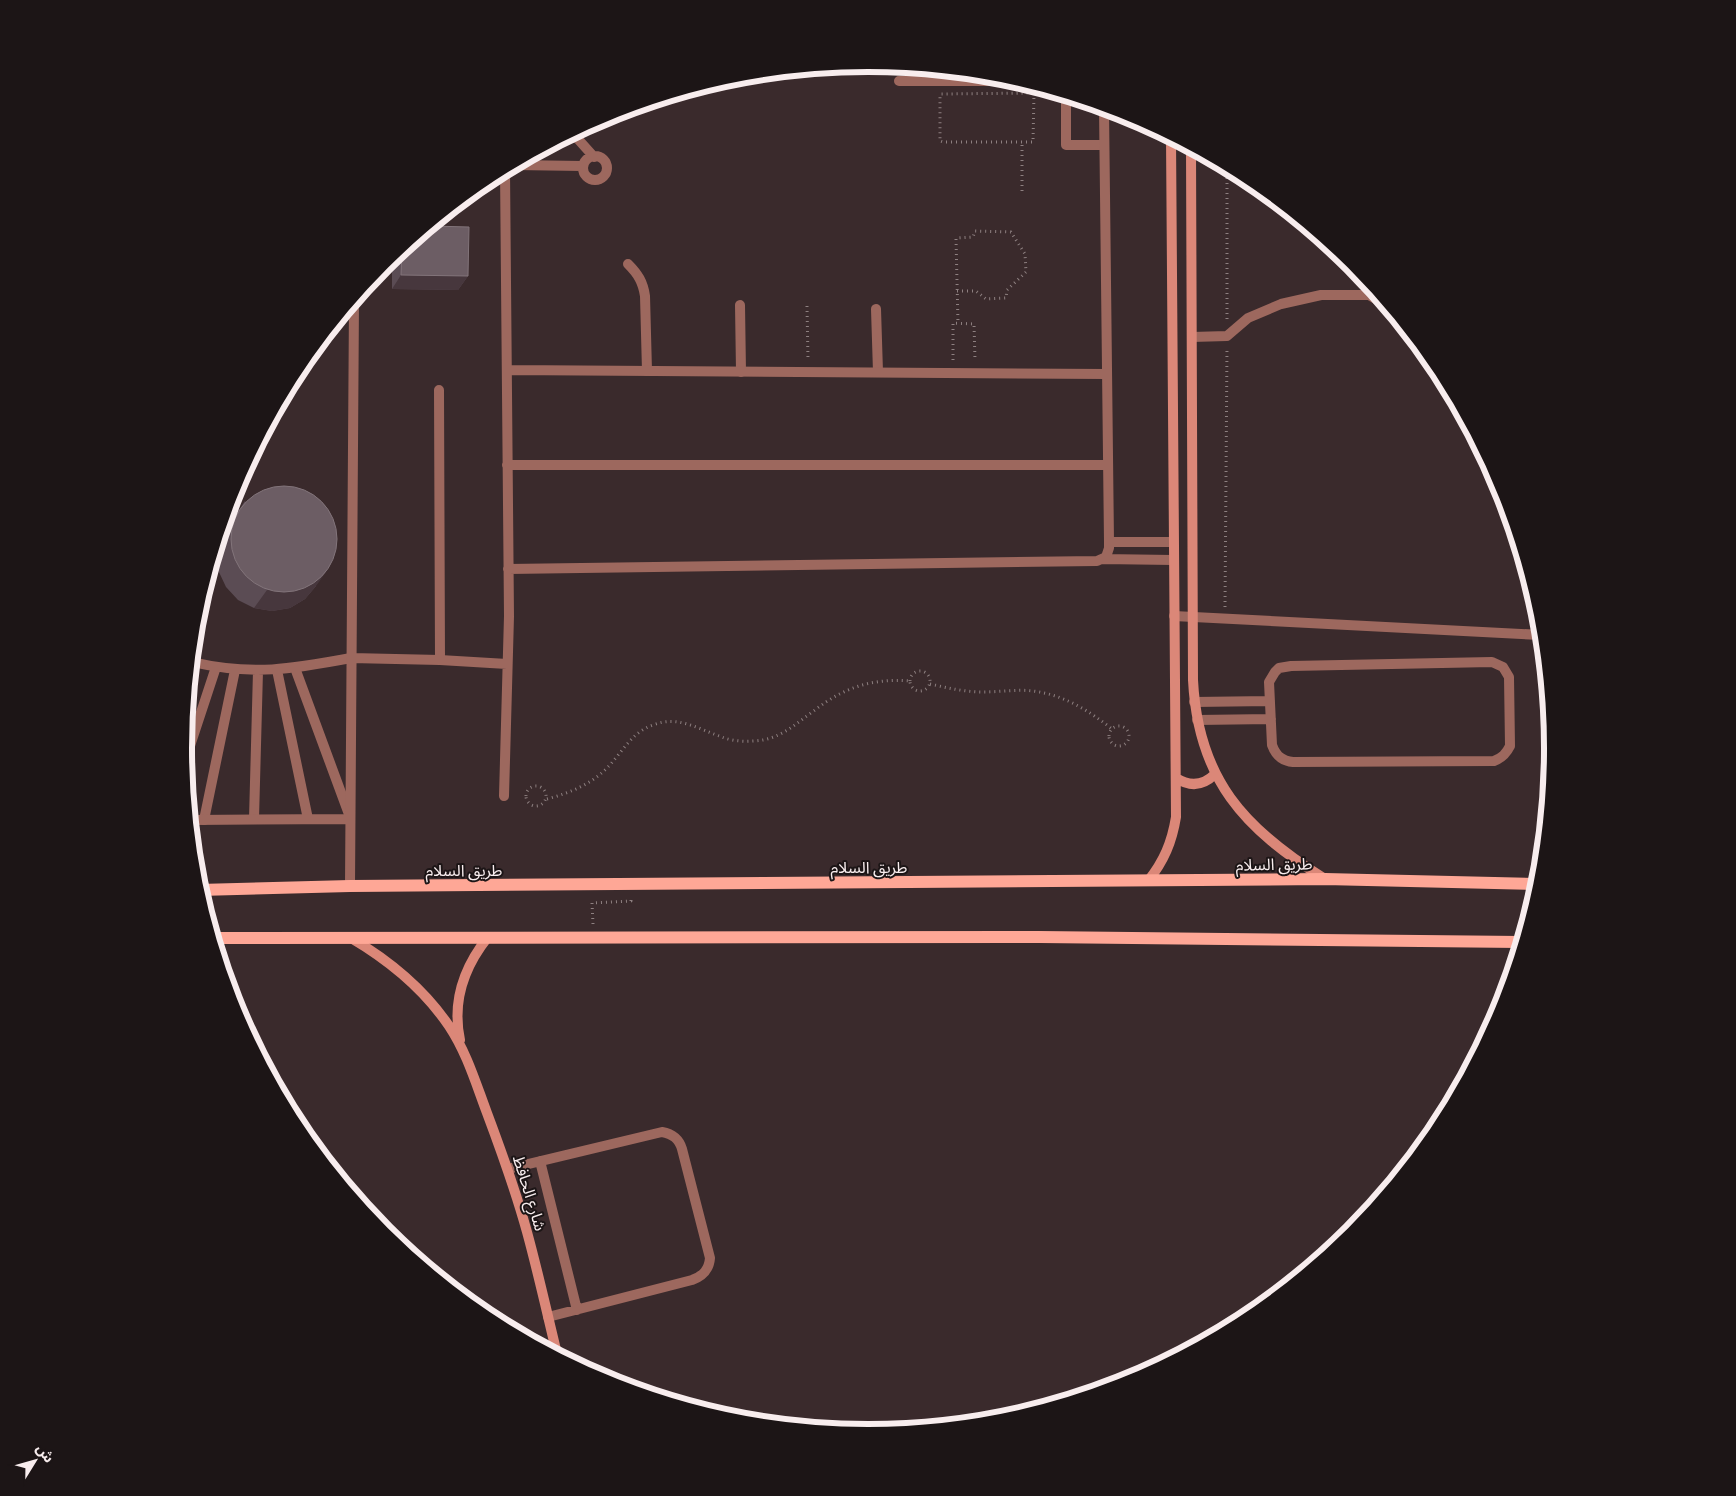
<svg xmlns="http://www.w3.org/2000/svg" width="1736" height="1496" viewBox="0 0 1736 1496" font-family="'Exo 2','Noto Sans Arabic',sans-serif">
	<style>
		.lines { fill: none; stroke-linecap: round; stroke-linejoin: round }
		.path { stroke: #8e8081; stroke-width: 3; stroke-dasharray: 1 4; stroke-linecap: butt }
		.lane { stroke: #9d685e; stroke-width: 10 }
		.street { stroke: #9d685e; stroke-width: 10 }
		.secondary { stroke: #db8778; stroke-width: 10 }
		.primary { stroke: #fea796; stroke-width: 12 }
		.wall { fill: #5b4c54 }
		.shaded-wall { fill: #47373d }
		.building { fill: #6c5d64; stroke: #82747a }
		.labels { text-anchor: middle; stroke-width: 4; stroke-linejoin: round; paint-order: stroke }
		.street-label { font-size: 16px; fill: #f8edee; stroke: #1c1516 }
		.rim { fill: none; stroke: #f8edee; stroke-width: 6 }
	</style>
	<rect width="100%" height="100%" fill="#3a2a2c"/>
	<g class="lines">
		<path class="path" d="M1034,93L1033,142H943L940,141V96L941,94Z
			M1227,168V319
			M1022,191V143
			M957,291H976L986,299L1006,298L1007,290L1026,272L1025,254L1011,232L975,231L973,237L957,238L956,239L958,323
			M807,306L808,360
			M953,360V323L974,324L975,360
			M1225,607L1227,348
			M910 681a10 10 0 1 1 20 0a10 10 0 1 1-20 0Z
			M930,684C948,688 965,692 983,692C1000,692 1017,689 1033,691C1064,695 1088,710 1112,729
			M1109 736a10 10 0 1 1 20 0a10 10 0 1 1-20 0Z
			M526 796a10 10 0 1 1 20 0a10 10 0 1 1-20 0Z
			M547,799C573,792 597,782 614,760C626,746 635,731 653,725C678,715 698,729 722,737C734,742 750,742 763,740C784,736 798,722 815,710C844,687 874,678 910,681
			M593,924L592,903L631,901V898"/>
		<path class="lane" d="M899,81H1015
			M1066,96V145H1104
			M567,137L577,138L594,157
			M583 168a12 12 0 1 1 24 0a12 12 0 1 1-24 0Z
			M514,165L583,166
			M628,264C638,274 643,282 645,296L647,371
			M740,305L741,372
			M876,309L878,372
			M439,390L440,660
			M192,662C253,676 292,669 351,658
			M1492,662L1503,667L1509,677L1510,746C1506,754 1502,758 1494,761L1293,762C1282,761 1276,756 1272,745L1269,682L1275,672L1279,668L1291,666Z
			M295,668L350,817
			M277,670L308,819
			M1194,702L1270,701
			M1197,720L1271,719
			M185,761L216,667
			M254,819L258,671
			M204,820L235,670
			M540,1161L577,1310
			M508,1169L662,1132C673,1134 679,1139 682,1149L710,1258C709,1270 703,1276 692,1280L548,1317"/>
		<path class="street" d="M1192,337L1227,336L1248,318L1281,304L1321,295H1369L1384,304
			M507,370L1107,374
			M507,465H1108
			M1109,542H1173
			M1102,559L1173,560
			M508,569L1097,561L1106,557L1109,548V542L1104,108
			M1174,616L1541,635
			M351,658L440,660L507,664
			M504,796L509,616L505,170
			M191,820L350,819
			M350,886L354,301"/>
		<path class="secondary" d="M1191,149L1193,680C1198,779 1244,829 1325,879
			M1176,778C1190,787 1203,786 1215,774
			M1148,881C1164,861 1172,842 1176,817L1171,138
			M351,938C390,961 424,989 449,1026C467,1053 476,1084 487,1113C502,1153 516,1192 527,1232C538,1272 547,1313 557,1354
			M460,1040C452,1002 464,967 488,937"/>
		<path class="primary" d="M199,890L350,886L1325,879L1538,884
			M214,938L1039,937L1521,942"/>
	</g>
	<path class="wall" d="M431,226L468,276L458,290L392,289V258Z
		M245,501L316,586L305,599L290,608L272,611L254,608L238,600L226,587L218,570L217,552L222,535Z"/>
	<path class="shaded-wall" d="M460,202H465L455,216H443Z
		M401,275L468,276L458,290L392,289Z
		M329,568L316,586L305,599L290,608L272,611L254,608L267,590Z"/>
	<path class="building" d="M465,198V202H460Z
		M431,226L469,227L468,276L401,275L402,250Z
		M231 539a53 53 0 1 1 106 0a53 53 0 1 1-106 0Z"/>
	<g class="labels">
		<g class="street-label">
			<text transform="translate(1274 864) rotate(-1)" y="6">طريق السلام</text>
			<text x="869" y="873">طريق السلام</text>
			<text x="464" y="876">طريق السلام</text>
			<text transform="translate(530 1193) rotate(73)" y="6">شارع الحافظ</text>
		</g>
	</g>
	<path d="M0 0H1736V1496H0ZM192 748a676 676 0 1 1 1352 0a676 676 0 1 1-1352 0Z" fill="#1c1516" fill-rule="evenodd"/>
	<path class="rim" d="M192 748a676 676 0 1 1 1352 0a676 676 0 1 1-1352 0Z"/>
	<g transform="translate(35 1461) rotate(53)" stroke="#1c1516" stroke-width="4" paint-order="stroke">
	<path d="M0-4L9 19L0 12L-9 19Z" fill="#f8edee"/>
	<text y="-8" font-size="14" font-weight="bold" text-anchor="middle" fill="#f8edee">ش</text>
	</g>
</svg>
